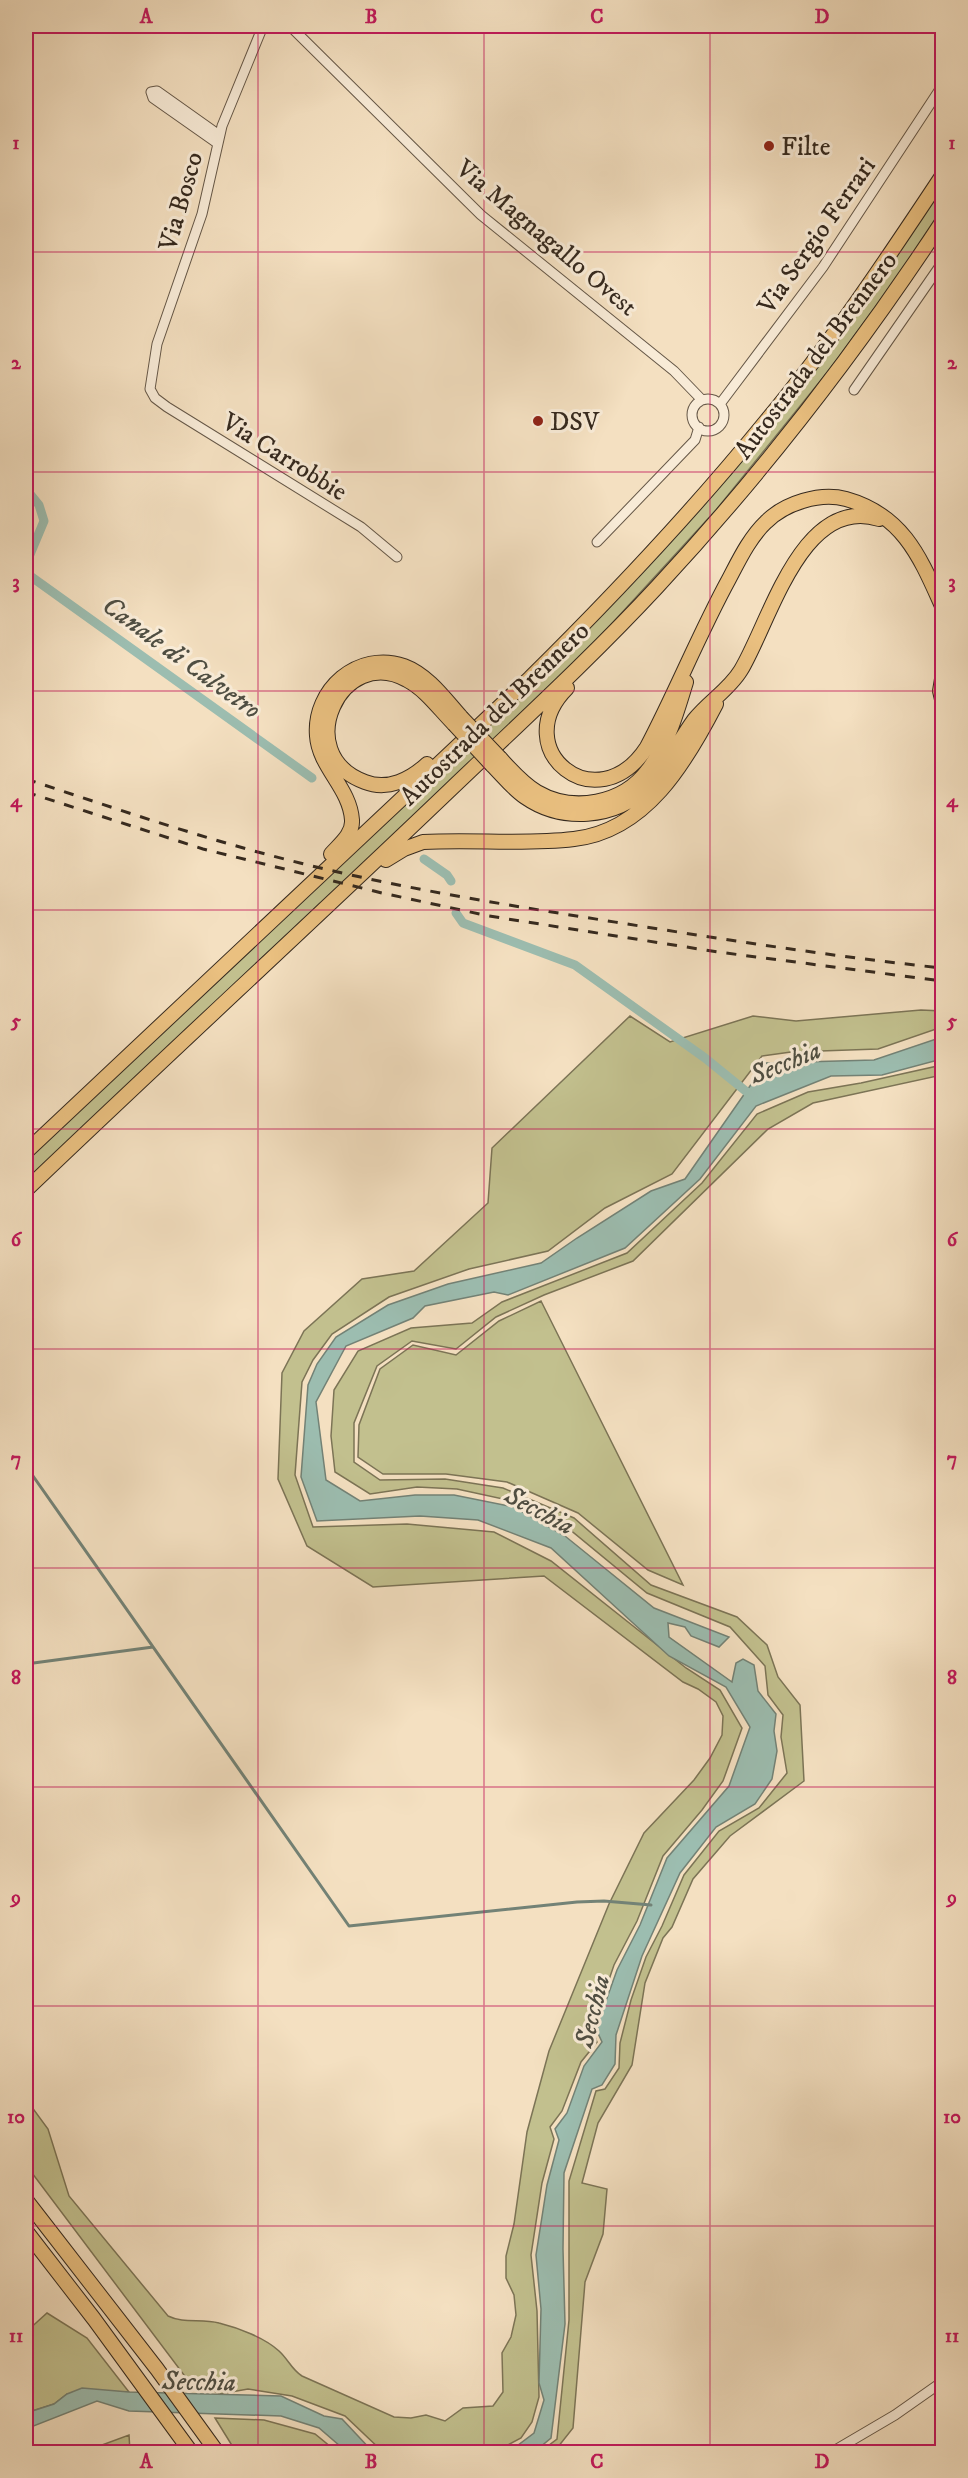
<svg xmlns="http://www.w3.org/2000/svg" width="968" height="2478" viewBox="0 0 968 2478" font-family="'IM FELL DW Pica',serif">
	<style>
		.green { fill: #c2c08e; stroke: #7c7456; stroke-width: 1.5 }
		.water { fill: #9cbdb0; stroke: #738276; stroke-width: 1.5 }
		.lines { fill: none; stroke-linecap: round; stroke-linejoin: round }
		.stream { stroke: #738276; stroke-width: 3 }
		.canal { stroke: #9cbdb0; stroke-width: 9 }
		.minor-casing { stroke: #655747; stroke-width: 11 }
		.major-casing { stroke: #35291e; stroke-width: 14 }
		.highway-casing { stroke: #35291e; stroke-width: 16 }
		.minor { stroke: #f8ebd7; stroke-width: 9 }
		.major { stroke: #eac080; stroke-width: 12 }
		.highway { stroke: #eac080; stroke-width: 14 }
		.rail { stroke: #35291e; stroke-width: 3; stroke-dasharray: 10 10; stroke-linecap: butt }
		.highway-bridge-casing { stroke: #35291e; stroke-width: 16; stroke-linecap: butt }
		.highway-bridge { stroke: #eac080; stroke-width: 14 }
		.grid { fill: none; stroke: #c2185b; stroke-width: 1.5; stroke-opacity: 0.55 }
		.poi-dot { fill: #8f2418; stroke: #f8ebd7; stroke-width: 2 }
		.labels { text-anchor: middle; stroke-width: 6; stroke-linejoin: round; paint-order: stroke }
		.poi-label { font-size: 26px; fill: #35291e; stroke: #f8ebd7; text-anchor: start }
		.street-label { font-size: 26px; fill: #35291e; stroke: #f8ebd7 }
		.water-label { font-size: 27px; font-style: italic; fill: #4f4e42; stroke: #f8ebd7 }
		.neatline { fill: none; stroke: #c2185b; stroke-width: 2 }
		.grid-label { font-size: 20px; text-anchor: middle; font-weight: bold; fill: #c2185b }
	</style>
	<rect width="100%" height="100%" fill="#f4e0c1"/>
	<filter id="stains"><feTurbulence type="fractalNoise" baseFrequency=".00333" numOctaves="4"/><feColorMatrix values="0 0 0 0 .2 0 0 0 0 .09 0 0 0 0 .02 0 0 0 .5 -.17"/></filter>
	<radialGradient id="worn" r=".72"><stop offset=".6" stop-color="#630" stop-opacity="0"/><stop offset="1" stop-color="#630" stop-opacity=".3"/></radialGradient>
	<path class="green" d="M942,182V211L917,250L830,369L716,510L595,642L467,766L26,1182V1161L457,755L706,499Z
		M921,1010L942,1011V1027L878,1049L791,1052L762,1056L672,1174L605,1208L548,1251L469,1269L389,1297L332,1334L313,1360L302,1382L295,1475L313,1527L407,1524L494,1532L551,1561L686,1668L720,1690L742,1728L723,1781L702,1810L663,1856L637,1921L614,1965L592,2029L597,2042L581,2062L562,2111L550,2127L554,2139L542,2183L531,2255L537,2311L539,2397L532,2422L521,2438L502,2448L481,2452H383L345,2416L292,2396L248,2389L220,2394L204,2386L193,2387L26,2165V2099L48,2129L69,2196L168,2316C184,2324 202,2318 219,2323C239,2328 265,2338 279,2351C288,2359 292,2370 302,2376L394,2417L411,2418L426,2415L445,2421L463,2408L493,2406L503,2392L502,2353L511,2337L516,2315L514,2295L506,2278V2256L514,2224L527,2132L549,2051L609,1904L644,1833L694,1780L710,1758L722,1735L723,1716L716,1702L698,1689L683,1682L544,1576L373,1587L307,1546L278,1479L282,1373L304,1331L362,1279L414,1271L488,1203L492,1148L630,1016L670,1042L753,1016L796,1021Z
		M942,1065V1075L813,1103L768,1129L633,1261L544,1295L496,1317L456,1349L412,1341L377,1366L354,1423V1462L380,1480L445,1479L503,1488L574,1518L651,1585L737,1617L767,1645L778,1677L800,1705L804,1781L730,1836L693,1879L672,1927L663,1938L645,1983L632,2065L598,2123L582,2183L607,2189L603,2234L585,2282L573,2428L554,2452H540L557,2439L569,2320V2181L596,2091L605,2089L619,2068L620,2043L631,2000L646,1957L662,1926L684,1875L719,1831L759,1808L787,1773L781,1737L783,1715L768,1695L765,1666L730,1627L647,1593L569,1529L512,1501L457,1489L417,1487L370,1494L335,1472L331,1436L334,1390L358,1351L411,1328L472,1323L502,1302L627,1253L702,1183L757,1114L808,1092L861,1083Z
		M541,1301L683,1585L648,1570L578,1513L507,1482L446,1474H383L358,1457L359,1425L380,1369L413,1345L456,1355L499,1321Z
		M47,2313L87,2338L129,2392L67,2394L54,2404L26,2413V2332Z
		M215,2418L264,2420L315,2434L337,2452H236Z
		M129,2435L130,2452H83Z"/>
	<path class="water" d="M942,1037V1059L882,1075L831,1076L756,1106L700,1179L625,1248L508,1295L494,1292L425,1306L413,1318L346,1346L316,1402L326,1480L360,1501L415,1495H454L514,1507L565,1536L654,1608L729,1637L719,1647L691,1636L685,1627L668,1623L669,1637L732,1682L736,1663L743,1659L754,1665L758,1691L776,1714L774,1731L777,1751L772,1779L755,1804L716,1827L680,1873L642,1956L616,2035L615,2064L602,2085L592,2089L564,2173L563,2249L565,2324L551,2438L534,2452H509L534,2433L544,2400L539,2383L541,2309L536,2255L547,2185L559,2140L555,2129L567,2113L584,2066L602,2042L596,2029L617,1970L640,1925L667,1858L729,1786L750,1727L726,1687L669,1656L551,1548L478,1520L420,1516L317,1521L301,1477L308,1385L317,1364L336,1337L388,1305L448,1284L541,1263L577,1238L651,1191L685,1179L766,1063L874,1060Z
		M82,2388L129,2392L281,2396L324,2416L342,2419L373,2452H347L319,2428L281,2416L129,2411L97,2401L26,2429V2413L54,2404L67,2394Z"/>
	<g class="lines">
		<path class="stream" d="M26,1466L349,1926L577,1902L604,1901L651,1905
			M26,1664L153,1647"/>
		<path class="canal" d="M26,489L39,505L44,521L26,564
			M26,573L312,778
			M424,859L447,875L451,881
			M456,913L463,923L575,965L705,1058L753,1097"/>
		<g class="minor-casing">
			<path id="minor" d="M263,26L222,126L202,214L157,344L150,389L155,398L167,407L361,527L397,557
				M290,26L481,215L674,371L702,400
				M217,143L153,98L151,92L157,91L219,135
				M854,390L942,263
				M692 415a16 16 0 1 1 32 0a16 16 0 1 1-32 0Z
				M720,404L823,267L942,86
				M597,542L695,440L699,427
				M832,2452L895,2415L942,2382"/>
		</g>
		<g class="major-casing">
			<path id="major" d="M942,673L939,691L942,704"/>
		</g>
		<g class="highway-casing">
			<path id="highway" d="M567,688C506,749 597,824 647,747C676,692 699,634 729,579C739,560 750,537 766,522C785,503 820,492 846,499C903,515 920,557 942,606
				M500,758C511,770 523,784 537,792C573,813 623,804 648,770C668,744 677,712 686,682
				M427,764C411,779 388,791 365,782C289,754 342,643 407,680C426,690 439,709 454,724
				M492,765C503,776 513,789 525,797C561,822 615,820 647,787C666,768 678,742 694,720C708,702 729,690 741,670C770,622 802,494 879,519
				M331,854C340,844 353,834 352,820C350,788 319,767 317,736C313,690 358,650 404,666C428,675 445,699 461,717
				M386,860L404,849L423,842C473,839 524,845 574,839C646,831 686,762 716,704
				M26,1152L530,678C613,596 693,511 767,420C831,343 887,259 942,176
				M26,1190C166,1056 310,924 451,789C520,723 592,657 657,587C762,474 857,351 942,222
				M26,2200L157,2369L217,2452
				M26,2231L94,2319L191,2452"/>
		</g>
		<use href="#minor" class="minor"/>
		<use href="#major" class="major"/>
		<use href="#highway" class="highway"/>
		<path class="rail" d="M26,779C117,809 207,840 300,863C400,888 501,904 602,920C715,938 828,956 942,968
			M26,792L203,849L382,893L489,916L718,952L942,981"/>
		<g class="highway-bridge-casing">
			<path id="highway-bridge" d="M461,717L500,758
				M454,724L492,765"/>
		</g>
		<use href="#highway-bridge" class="highway-bridge"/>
	</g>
	<path class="grid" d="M258,26V2452M484,26V2452M710,26V2452M26,252H942M26,472H942M26,691H942M26,910H942M26,1129H942M26,1349H942M26,1568H942M26,1787H942M26,2006H942M26,2226H942"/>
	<g class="poi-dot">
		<circle cx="769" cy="146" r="6"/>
		<circle cx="538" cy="421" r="6"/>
	</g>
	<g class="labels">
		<g class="poi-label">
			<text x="781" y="155">Filte</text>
			<text x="550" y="430">DSV</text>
		</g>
		<g class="street-label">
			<text transform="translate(180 201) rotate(-74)" y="9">Via Bosco</text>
			<text transform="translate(816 235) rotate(-55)" y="9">Via Sergio Ferrari</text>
			<text transform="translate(547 237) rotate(40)" y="9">Via Magnagallo Ovest</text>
			<text transform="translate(815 355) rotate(-53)" y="9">Autostrada del Brennero</text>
			<text transform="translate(285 456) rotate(32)" y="9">Via Carrobbie</text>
			<text transform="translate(494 713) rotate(-44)" y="9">Autostrada del Brennero</text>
		</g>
		<g class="water-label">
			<text transform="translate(182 657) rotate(36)" y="9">Canale di Calvetro</text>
			<text transform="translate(785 1062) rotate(-22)" y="9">Secchia</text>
			<text transform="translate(540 1510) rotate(28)" y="9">Secchia</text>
			<text transform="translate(592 2011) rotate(-76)" y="9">Secchia</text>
			<text transform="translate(199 2381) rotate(1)" y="9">Secchia</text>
		</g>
	</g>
	<rect width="968" height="2478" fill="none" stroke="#f4e0c1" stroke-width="66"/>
	<rect x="33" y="33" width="902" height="2412" class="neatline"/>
	<g class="grid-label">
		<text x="146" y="23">A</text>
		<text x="371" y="23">B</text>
		<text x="597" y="23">C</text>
		<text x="822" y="23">D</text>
		<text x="16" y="149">1</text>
		<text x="952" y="149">1</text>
		<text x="16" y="369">2</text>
		<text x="952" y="369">2</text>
		<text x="16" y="588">3</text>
		<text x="952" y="588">3</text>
		<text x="16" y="807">4</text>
		<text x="952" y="807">4</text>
		<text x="16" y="1027">5</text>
		<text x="952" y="1027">5</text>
		<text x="16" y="1246">6</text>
		<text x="952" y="1246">6</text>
		<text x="16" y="1465">7</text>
		<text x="952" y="1465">7</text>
		<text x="16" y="1684">8</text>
		<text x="952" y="1684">8</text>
		<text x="16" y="1904">9</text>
		<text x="952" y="1904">9</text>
		<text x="16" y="2123">10</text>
		<text x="952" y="2123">10</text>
		<text x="16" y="2342">11</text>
		<text x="952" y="2342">11</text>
		<text x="146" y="2468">A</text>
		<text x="371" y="2468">B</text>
		<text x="597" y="2468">C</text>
		<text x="822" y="2468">D</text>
	</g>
	<rect width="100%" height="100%" filter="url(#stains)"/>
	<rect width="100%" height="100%" fill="url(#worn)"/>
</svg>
